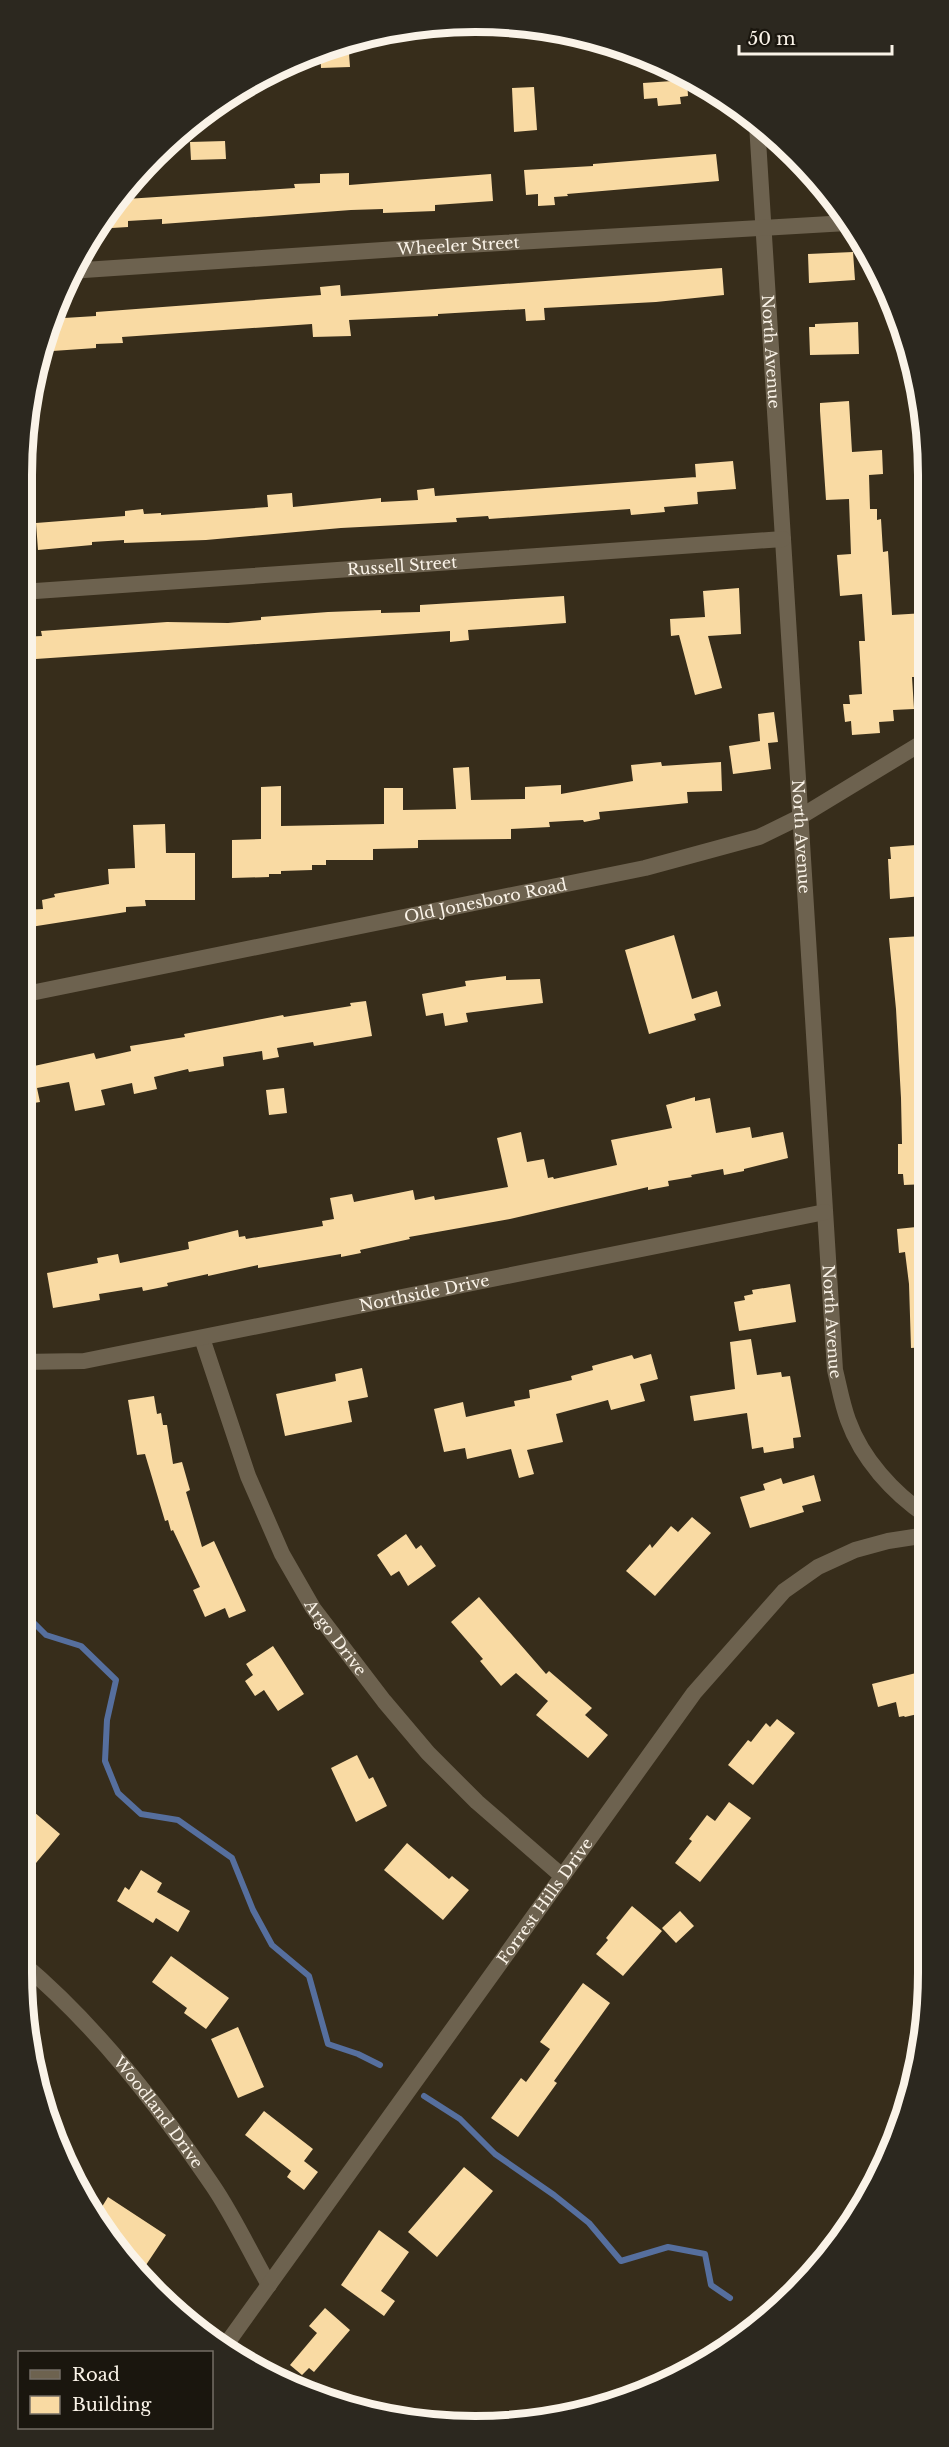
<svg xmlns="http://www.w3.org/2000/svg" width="949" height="2447" viewBox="0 0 949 2447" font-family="'Libre Baskerville',serif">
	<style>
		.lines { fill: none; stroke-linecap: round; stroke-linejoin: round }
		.stream { stroke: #566f9e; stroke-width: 6 }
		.building { fill: #f9daa3 }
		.minor { stroke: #6d624f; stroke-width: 16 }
		.labels { text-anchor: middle; stroke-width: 6; stroke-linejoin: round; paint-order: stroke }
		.street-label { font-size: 16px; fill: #faf3e8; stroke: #1a160e }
		.rim { fill: none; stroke: #faf3e8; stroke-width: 8 }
	</style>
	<rect width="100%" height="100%" fill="#372d1b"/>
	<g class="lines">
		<path class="stream" d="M21,1610L46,1635L81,1646L116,1680L107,1720L105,1761L118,1793L141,1814L178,1820L232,1858L253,1910L272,1945L309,1976L328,2044L358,2054L380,2065
			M424,2096L460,2119L495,2154L554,2195L589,2223L621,2261L668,2247L705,2254L711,2285L730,2298"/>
	</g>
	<path class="building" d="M348,40L350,67L321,68L320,49Z
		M687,80L688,96L680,97L681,104L658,106L657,98L644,99L643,83Z
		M534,87L537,130L514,132L512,88Z
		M225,141L226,159L191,160L190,142Z
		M716,154L719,181L567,194L568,196L554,197L555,205L538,206V194L526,195L524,170L593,166V164Z
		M349,173V185L491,174L493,201L435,205V211L383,213V209L351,210L162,224V219L128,221V227L96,229L115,198L125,187L126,199L295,188L294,184L320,183V174Z
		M853,252L855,280L809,283L808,254Z
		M722,268L724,295L656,302L544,308L545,320L526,321L525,309L438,314V316L349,320L351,336L313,337L312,324L122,337L123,343L96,344V348L38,352L62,288L64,318L96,316V312L321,295L320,287L340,285L341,296Z
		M858,322L859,354L810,355L809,327H815V324Z
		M849,401L852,452L882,450L883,474L869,475L870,509H877V520L881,519L883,552L888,551L892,615L925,613V630H917L919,677H912L914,709L893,710L894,721L879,722L880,733L852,735L851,721L845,722L843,704H850L849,695L862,694L859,641H865L862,594L840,596L837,555L851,554L849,499L826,500L820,411V403Z
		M733,461L736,489L697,492L695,464Z
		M696,477L698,504L664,507L665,512L631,515L630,509L489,519L488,516L456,518L457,522L341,528L206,540L124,543V540L92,542V545L38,550L36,523L125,516V511L143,509L144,514L161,513V515L268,507L267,495L292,493L293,507L381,498V502L418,500L417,490L434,488L435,496Z
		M739,588L741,634L708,636L722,688L695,695L679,635L671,636L670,619L705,617L703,591Z
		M564,596L566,623L468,630L469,640L450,642V631L21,660V637L42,636L41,631L167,622L228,623L261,620V617L328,612L381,610V613L420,612V605Z
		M774,712L778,742L768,743L771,769L733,774L729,746L760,741L758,714Z
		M661,762L662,766L721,762L722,791L687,792L688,803L599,812L600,819L584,822L583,820L549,822L550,827L511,829V839L418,840V848L373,849V860H326V865H312V870L281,871V874H269V877L232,878V840L261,839V787L281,786V826L384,824V788H403V810L456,809L453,768L469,767L471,800L525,799V787L561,785V794L633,781L631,765Z
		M165,824L166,853H195V900H145L146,906L126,907V912L24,928L23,910L43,909L42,900L55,897L54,894L109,884L108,869L135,868L133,825Z
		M916,845L918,867H925V883H921L922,896L890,899L888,859H891L890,847Z
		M674,935L692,999L717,991L721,1006L694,1014L696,1020L649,1034L625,950Z
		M922,936L926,1006L918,1007L920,1048H926V1184L904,1185L903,1174H898V1144H902L901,1098L896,1009L889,938Z
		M506,976V980L540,979L543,1003L466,1013L468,1022L445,1026L443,1013L426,1016L422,994L466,986L465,981Z
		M366,1001L372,1036L314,1046L313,1042L277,1048L279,1057L263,1060L262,1051L223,1057L224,1066L189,1072L188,1069L154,1077L157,1089L134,1094L132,1083L101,1090L105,1105L75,1111L69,1082L37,1088L40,1102L21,1105V1045L30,1044L34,1066L94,1053L96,1059L131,1051L130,1046L185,1037L184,1034L283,1015L284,1017L351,1006L350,1003Z
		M284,1088L287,1113L269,1115L266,1090Z
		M695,1097V1101L710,1098L716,1133L750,1127L752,1138L783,1132L788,1158L744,1169V1171L724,1175L723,1169L691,1175L692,1177L668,1181L669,1186L648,1190V1187L510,1219L409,1237L410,1239L360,1250L361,1253L341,1257V1254L258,1268V1265L208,1276V1274L167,1283L168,1286L143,1291L142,1287L99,1294L100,1300L53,1308L47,1273L98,1263L97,1258L118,1254L120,1263L189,1249L188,1242L238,1230L239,1237L245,1236L246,1239L323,1226L322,1221L334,1219L330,1198L352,1194L354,1202L413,1190L415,1200L434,1196L435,1200L508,1187L497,1138L521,1132L527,1162L544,1159L548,1178L553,1177L554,1179L617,1165L611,1140L672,1128L666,1105Z
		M926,1226V1347L911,1348L909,1284L905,1252L899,1253L897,1229Z
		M790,1284L796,1322L739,1331L734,1302L745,1300L744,1296L753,1294L752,1290Z
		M751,1339L757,1375L781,1372L782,1377L790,1376L801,1437L793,1438L794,1448L764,1453L763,1447L752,1449L747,1413L694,1421L690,1396L735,1389L730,1342Z
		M651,1354L658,1379L640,1384L645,1401L611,1410L608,1400L556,1414L563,1442L527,1450L534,1474L519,1478L511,1449L467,1459L465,1448L444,1452L434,1409L463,1402L466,1417L515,1406L514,1401L530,1398L529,1390L572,1380L571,1376L593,1370L592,1366L632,1355L634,1359Z
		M362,1368L368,1397L348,1401L352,1422L285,1436L276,1394L336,1381L335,1374Z
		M154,1396L157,1414L161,1413L163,1425H167L173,1464L182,1462L190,1490L186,1492L202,1547L214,1541L246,1611L229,1618L225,1608L205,1617L193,1590L200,1587L173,1530L171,1531L168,1520L165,1521L145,1454L137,1455L128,1400Z
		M814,1475L821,1501L802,1506L804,1512L750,1528L740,1497L765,1490L763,1484L781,1478L783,1484Z
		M692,1517L711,1533L655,1596L626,1571L650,1544L652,1548L671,1526L678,1532Z
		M406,1534L416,1549L421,1545L436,1566L408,1586L399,1571L391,1576L377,1555Z
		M479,1597L546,1674L549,1671L592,1708L585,1715L608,1735L588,1758L536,1715L548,1701L516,1673L501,1686L480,1661L483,1659L451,1622Z
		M273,1646L304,1694L278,1711L264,1690L255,1696L245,1681L253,1675L246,1664Z
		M916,1673L926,1712L905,1717L904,1716L899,1717L896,1702L878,1707L872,1684Z
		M777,1719L795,1733L753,1785L728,1765L748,1740L751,1742L766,1723L770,1727Z
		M357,1755L369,1779L373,1777L387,1806L356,1822L331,1768Z
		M21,1801L60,1834L36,1863L21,1851Z
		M729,1802L751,1818L700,1882L675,1863L692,1841L689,1839L707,1815L715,1821Z
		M407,1843L449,1879L452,1876L469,1890L443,1920L384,1870Z
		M141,1870L162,1883L157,1892L190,1911L178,1932L156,1918L153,1923L117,1901L125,1887L129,1890Z
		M632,1906L662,1931L623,1976L596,1954L608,1940L606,1938Z
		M680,1911L694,1926L676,1943L662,1928Z
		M171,1956L229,1998L206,2029L184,2013L187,2008L152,1982Z
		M583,1983L610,2003L554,2081L557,2083L518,2137L491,2118L521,2078L526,2082L550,2049L540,2042Z
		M238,2027L264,2087L238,2098L211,2039Z
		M264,2111L313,2149L304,2161L318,2172L304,2190L287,2177L291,2171L245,2135Z
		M464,2167L493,2191L437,2257L408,2232Z
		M108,2197L166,2235L146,2265L127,2253L124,2258L95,2218Z
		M379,2230L409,2252L381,2291L395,2301L384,2316L341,2285Z
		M325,2308L350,2330L314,2372L309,2368L302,2375L290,2365L317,2333L309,2326Z"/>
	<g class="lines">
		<g class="minor">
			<path id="s1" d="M757,124L835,1370C839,1386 842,1404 848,1420C862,1459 893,1493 927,1516"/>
			<path id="s2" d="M69,271L413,248L847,223"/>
			<path id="s3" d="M21,592L783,539"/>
			<path id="s4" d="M21,995L645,868L759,837L800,817L925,741"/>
			<path id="s5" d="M202,1338L248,1476L282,1554L313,1608L384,1701L428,1753L477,1802L562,1876"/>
			<path id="s6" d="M21,1362L84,1361L825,1212"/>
			<path id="s7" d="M21,1962C96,2025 158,2105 213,2186C234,2217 250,2252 269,2285"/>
			<path id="s8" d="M225,2346L694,1693L784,1591L818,1567L855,1550L888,1541L927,1535"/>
		</g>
	</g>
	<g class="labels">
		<g class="street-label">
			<text dy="6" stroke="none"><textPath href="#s2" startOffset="390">Wheeler Street</textPath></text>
			<text dy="6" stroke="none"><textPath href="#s1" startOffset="228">North Avenue</textPath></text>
			<text dy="6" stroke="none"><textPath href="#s3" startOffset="382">Russell Street</textPath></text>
			<text dy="6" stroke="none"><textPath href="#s1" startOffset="714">North Avenue</textPath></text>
			<text dy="6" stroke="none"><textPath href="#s4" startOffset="474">Old Jonesboro Road</textPath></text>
			<text dy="6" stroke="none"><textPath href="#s6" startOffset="410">Northside Drive</textPath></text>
			<text dy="6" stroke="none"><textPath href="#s1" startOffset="1200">North Avenue</textPath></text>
			<text dy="6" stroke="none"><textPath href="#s5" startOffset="330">Argo Drive</textPath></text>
			<text dy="6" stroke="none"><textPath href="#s8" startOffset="548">Forrest Hills Drive</textPath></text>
			<text dy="6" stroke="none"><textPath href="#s7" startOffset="204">Woodland Drive</textPath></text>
		</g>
	</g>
	<path d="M0 0H949V2447H0ZM475 32H475A443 443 0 0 1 918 475V1973A443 443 0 0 1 475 2416H475A443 443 0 0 1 32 1973V475A443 443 0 0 1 475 32Z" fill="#2c281f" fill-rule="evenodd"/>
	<path class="rim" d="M475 32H475A443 443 0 0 1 918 475V1973A443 443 0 0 1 475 2416H475A443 443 0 0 1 32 1973V475A443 443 0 0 1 475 32Z"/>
	<rect x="18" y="2351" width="195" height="78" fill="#1a160e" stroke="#746e65" stroke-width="1.5"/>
	<rect x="30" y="2370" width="30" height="9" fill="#6d624f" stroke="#746e65" stroke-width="1.5"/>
	<text x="72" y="2381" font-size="18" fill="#faf3e8">Road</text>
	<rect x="30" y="2396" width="30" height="18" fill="#f9daa3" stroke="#746e65" stroke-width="1.5"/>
	<text x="72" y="2411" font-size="18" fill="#faf3e8">Building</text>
	<path d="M739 45v9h153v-9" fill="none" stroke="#faf3e8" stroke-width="3"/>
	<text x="748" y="45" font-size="18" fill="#faf3e8" stroke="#1a160e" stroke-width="4.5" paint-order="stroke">50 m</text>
</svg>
